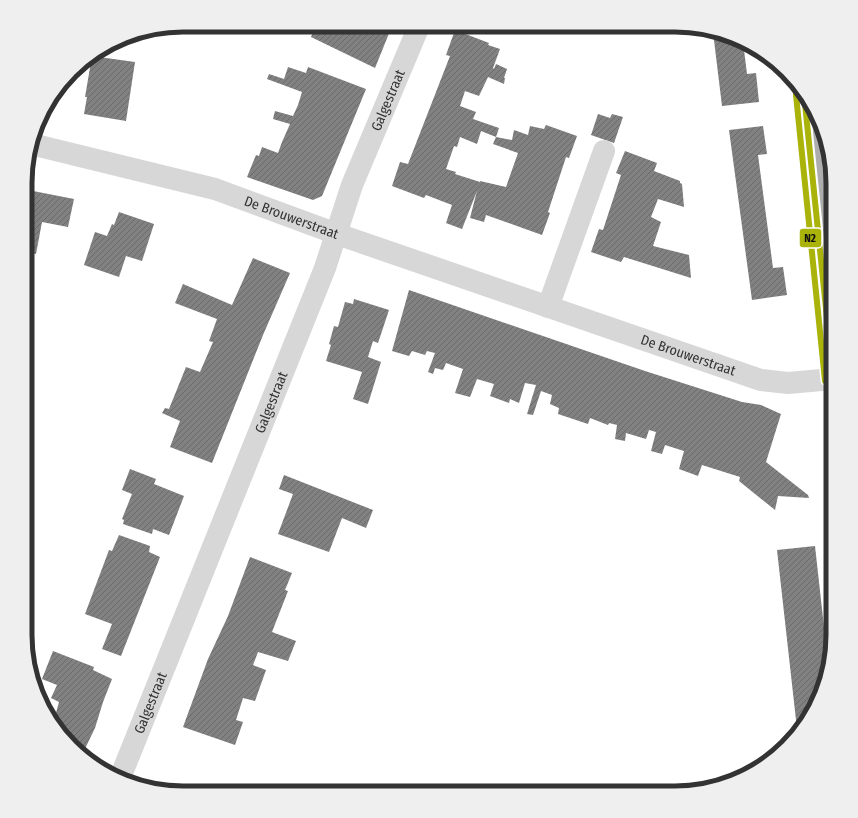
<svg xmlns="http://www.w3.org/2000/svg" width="858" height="818" viewBox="0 0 858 818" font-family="'Fira Sans Condensed',sans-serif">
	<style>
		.building { fill: url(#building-hatch); fill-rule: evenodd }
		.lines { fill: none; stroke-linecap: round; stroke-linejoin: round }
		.street { stroke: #d7d7d7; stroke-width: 22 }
		.primary { stroke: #cacaca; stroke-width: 22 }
		.bus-1-casing { stroke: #fff; stroke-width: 9 }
		.bus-2-casing { stroke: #fff; stroke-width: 9 }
		.bus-3-casing { stroke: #fff; stroke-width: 9 }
		.bus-1 { stroke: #aab30a; stroke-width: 6 }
		.bus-2 { stroke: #aab30a; stroke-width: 6 }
		.bus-3 { stroke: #adadad; stroke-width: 6 }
		.labels { text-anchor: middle; stroke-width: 4; stroke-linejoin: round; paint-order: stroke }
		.street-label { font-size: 14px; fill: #333; stroke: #fff }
		.rim { fill: none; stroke: #333; stroke-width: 5 }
		.line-badge { stroke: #fff; stroke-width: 1.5 }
		.pale-badge-label { font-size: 11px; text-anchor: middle; font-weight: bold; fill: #111 }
	</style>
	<defs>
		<pattern id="building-hatch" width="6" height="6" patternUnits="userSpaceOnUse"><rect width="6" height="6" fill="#818181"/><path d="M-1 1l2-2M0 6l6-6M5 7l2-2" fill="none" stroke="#6a6a6a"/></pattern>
	</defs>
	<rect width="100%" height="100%" fill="#fff"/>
	<path class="building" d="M316,25L389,26H392L375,68L311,37Z
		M455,30L489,43L488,45L500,49L493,68L494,69L496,64L507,69L504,78H505L504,84L488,77L479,96L465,91L460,106L476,112L473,119L499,128L496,137L512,140L514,130L528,135L530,126L544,129L546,125L577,136L569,158L566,157L548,212L550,213L542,235L486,215L484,222L470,218L477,191L462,229L446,223L452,205L426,195L424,198L392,186L400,162L408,164L450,56L446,55ZM481,131L496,137L493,144L518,153L506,187L480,181V182L455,174L456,172L446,169L454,146L457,147L460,137L477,144Z
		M139,32L138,38L126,37L132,33Z
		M713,32L743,42L747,74L756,73L759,102L722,106Z
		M92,56L135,62L126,121L84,114L87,97H85Z
		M288,67L306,73L308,67L366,89L322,196L313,200L247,177L256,155L259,156L262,147L278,153L282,142L290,124L273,119L275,111L293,116L298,105L302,92L267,79L269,74L284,79Z
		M598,114L610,118L612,114L623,117L614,143L591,135Z
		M763,126L767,154L758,155L773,268L783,267L787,295L752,300L729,130Z
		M625,151L657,163L654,171L680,181V183L682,184L684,207L658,199L651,217L661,222L653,246L689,255L691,278L624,257L621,262L591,252L599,229L603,230L621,175L616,173Z
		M28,190L74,199L68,227L42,222L36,254L27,252Z
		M119,212L154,224L142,261L126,256L119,277L84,265L95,232L107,236L112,224L114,225Z
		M253,258L290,273L263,335L212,463L170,447L180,421L162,413L165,408L169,409L186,367L200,372L213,342L209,341L217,319L175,303L183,284L232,305Z
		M409,290L645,371L742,402L761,405L781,414L766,462L808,495L809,498L778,496L775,510L739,481L740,477L702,465L698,476L679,469L684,451L665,445L662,454L651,451L656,432L649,430L646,439L626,433L625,441L615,439L617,425L609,423L608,425L590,418L588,424L558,414L559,408L550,404L552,395L541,391L533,415L527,414L536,385L525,383L519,403L510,399L509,403L490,396L494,384L477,379L470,397L455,393L463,369L446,363L443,370L435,368L433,374L428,372L435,353L427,351L425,355L412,351L409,356L392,351Z
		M354,299L389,310L378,343L373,341L368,357L381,362L368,404L353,399L362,372L326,361L331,345L329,344L334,326L338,327L345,302L353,304Z
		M130,469L156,479L154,484L184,496L169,535L153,529L152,534L123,524L124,520L122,519L132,494L122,490Z
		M284,475L373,510L366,528L342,518L329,552L278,534L293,494L279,489Z
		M119,535L150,546L149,552L160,557L121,656L102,649L112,624L85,614L109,550L112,551Z
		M815,546L828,663L817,705L797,729L777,550Z
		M250,557L292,573L285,590L288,591L272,632L296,641L288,661L258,652L253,665L266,670L255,701L243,698L236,720L243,722L235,745L183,727L208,659L228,616Z
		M53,651L94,667L93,670L112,679L103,702L95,728L83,753L58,731L47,712L48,710L56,713L59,702L51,698L57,685L42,679Z
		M201,784L221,793H197Z"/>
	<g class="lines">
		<g class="street">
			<path id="s1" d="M31,144L215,189L337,234L761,380L788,383L833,379"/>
			<path d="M548,307L604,151"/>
			<path id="s2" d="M120,778L325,268L352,185L419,26"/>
		</g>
		<path class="primary" d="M804,94L833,380"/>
		<g class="bus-1-casing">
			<path id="bus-1" d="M804,94L833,377"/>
		</g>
		<g class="bus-2-casing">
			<path id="bus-2" d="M796,95L825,381"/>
		</g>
		<g class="bus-3-casing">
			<path id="bus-3" d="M814,112L833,297"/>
		</g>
		<use href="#bus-1" class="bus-1"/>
		<use href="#bus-2" class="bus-2"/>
		<use href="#bus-3" class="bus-3"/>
	</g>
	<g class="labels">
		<g class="street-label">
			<text dy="5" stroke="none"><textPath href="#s2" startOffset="729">Galgestraat</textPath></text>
			<text dy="5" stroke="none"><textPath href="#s1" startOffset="271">De Brouwerstraat</textPath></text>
			<text dy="5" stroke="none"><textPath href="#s1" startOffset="691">De Brouwerstraat</textPath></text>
			<text dy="5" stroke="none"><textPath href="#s2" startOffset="405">Galgestraat</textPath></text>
			<text dy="5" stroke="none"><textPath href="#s2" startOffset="81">Galgestraat</textPath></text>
		</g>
	</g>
	<path d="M0 0H858V818H0ZM183 32H675A151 151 0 0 1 826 183V635A151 151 0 0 1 675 786H183A151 151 0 0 1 32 635V183A151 151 0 0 1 183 32Z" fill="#efefef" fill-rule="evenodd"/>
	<path class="rim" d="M183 32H675A151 151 0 0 1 826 183V635A151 151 0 0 1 675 786H183A151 151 0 0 1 32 635V183A151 151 0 0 1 183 32Z"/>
	<rect class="line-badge" x="799" y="228" width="23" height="20" rx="4" fill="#aab30a"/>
	<g class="pale-badge-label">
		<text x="810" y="242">N2</text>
	</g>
</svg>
